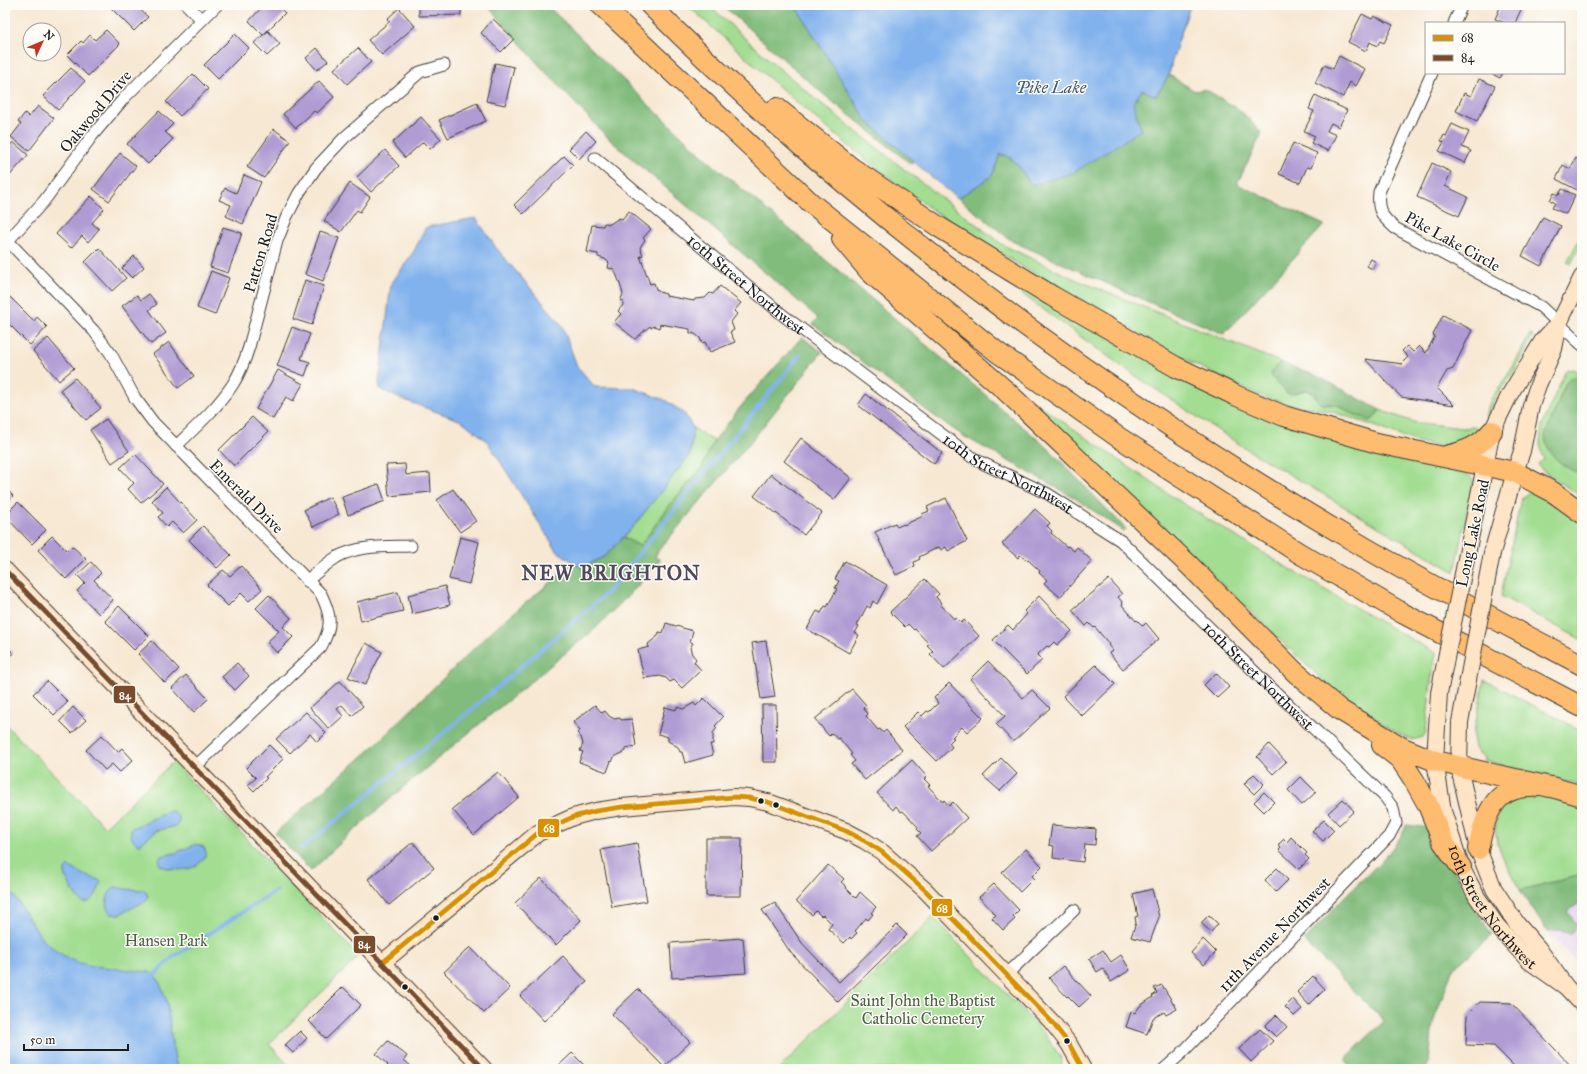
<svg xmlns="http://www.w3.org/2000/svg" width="1587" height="1074" viewBox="0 0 1587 1074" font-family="'IM FELL Great Primer',serif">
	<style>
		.built { fill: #e6d2f0 }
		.green { fill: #a2dd91; stroke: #5f7c56 }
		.forest { fill: #81bc7b; stroke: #4e6c4c }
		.water { fill: #82b2ed; stroke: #4f6784 }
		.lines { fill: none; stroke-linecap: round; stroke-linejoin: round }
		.stream { stroke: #82b2ed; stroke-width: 4 }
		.building { fill: #b09bd3 }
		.street-casing { stroke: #3d3b37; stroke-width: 13 }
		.secondary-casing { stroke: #3d3b37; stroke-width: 18 }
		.highway-casing { stroke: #3d3b37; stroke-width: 22 }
		.street { stroke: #fff; stroke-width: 11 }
		.secondary { stroke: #ffe4c6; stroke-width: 16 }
		.highway { stroke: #febc70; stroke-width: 20 }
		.secondary-bridge-casing { stroke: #3d3b37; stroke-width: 18; stroke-linecap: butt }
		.secondary-bridge { stroke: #ffe4c6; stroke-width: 16 }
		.bus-1-casing { stroke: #fdfcf7; stroke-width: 8 }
		.bus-2-casing { stroke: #fdfcf7; stroke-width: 8 }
		.bus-1 { stroke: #d69104; stroke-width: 5 }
		.bus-2 { stroke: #7a4b2a; stroke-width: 5 }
		.bus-dot { fill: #1c1c1c; stroke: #fdfcf7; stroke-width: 1.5 }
		.labels { text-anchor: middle; stroke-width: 3; stroke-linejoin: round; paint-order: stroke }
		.street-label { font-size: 16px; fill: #1c1c1c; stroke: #fdfcf7 }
		.park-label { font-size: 16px; fill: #4b6045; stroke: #fdfcf7 }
		.water-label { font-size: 17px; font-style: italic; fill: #455870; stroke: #fdfcf7 }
		.district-label { font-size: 20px; font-weight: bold; letter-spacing: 1px; fill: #50485c; stroke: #fdfcf7 }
		.line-badge { stroke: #fdfcf7; stroke-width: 1.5 }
		.badge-label { font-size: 11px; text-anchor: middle; font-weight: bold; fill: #fff }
	</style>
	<rect width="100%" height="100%" fill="#fdfcf7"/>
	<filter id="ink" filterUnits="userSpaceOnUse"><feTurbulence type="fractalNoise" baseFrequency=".025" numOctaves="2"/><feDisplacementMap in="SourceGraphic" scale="8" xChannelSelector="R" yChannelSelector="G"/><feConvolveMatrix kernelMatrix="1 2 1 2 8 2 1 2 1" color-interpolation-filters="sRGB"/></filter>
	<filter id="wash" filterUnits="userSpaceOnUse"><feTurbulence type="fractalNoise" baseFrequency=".012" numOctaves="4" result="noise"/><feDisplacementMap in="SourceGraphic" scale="16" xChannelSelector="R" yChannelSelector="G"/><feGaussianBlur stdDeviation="0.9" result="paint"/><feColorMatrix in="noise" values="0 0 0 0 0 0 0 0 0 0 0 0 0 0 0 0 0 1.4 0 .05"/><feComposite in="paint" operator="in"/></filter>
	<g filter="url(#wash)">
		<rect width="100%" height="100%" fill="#f7e8d3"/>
		<path class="built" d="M1582,901V969L1547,931L1559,930L1563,931L1568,911Z"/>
		<path class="green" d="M687,5H709C800,92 903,168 1003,245L1077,280L1280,362L1274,369L1273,378L1277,383L1296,393L1307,390C1315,394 1318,403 1322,404C1328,406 1335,404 1341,407C1354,413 1358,417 1373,419L1380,410L1413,422L1463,428L1474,427L1482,429C1450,466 1397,432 1360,421C1350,417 1340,414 1329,411C1311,407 1292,406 1274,400C1252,393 1231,382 1210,372C1172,353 1136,332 1099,311C1043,278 985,247 931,209C845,148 766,75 687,5Z
			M1582,234V242L1571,264L1567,262Z
			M1008,276L1129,350L1465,473L1473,479V483L1455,572L1250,451L1202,420L1124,368L1004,281Z
			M1530,334L1533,335L1517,368L1501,389L1486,417L1485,416L1491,399L1513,367Z
			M1574,369L1582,374V380L1576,377L1580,473H1582V497L1543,471L1538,464L1544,460L1540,444L1542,425L1565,372L1567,370Z
			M1032,400C1078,432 1124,464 1170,495C1257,551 1346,603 1436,653L1430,689L1426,732L1423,737L1412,740L1407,738L1357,709L1334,691L1174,539L1029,405Z
			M693,428L714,441L701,469L673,501L639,547L623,537L664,488L690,454Z
			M1531,490L1582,521V640L1501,596L1521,499Z
			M1484,680L1582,731V786L1484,760L1485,757L1479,754L1475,748L1473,737Z
			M5,724L105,827L173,762L359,956L269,1044L292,1069H5Z
			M1521,792L1545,795L1582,810V875L1520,890C1509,869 1486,835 1500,811C1505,804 1514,798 1521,792Z
			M933,917L1044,1033L1061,1058L1062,1062L1060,1069H779Z"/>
		<path class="forest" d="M487,5H547L652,108L703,156L1049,449L1126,529L1124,531L1070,495L965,437L930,413L813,324L818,318L610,140L539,65Z
			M722,5H795L866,120L914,162L911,164L823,94Z
			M1169,75L1195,91L1205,89L1240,110L1262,133L1237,184L1324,225L1224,334L1146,301L1012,241L958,198L992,176L1000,155C1013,155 1022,171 1028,181L1133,103L1142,90L1156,96Z
			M802,337L822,352L753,439L658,551L655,557L660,560L633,591L597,627L413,779L349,835L311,871L275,833L373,747L495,628L556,578L572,562L582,568L605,556L623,537L640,546L673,501L701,469L714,441L742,405Z
			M1280,362L1317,376L1380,410L1373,419L1370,421L1349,412L1341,406L1332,404H1320L1314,393L1307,390L1290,394L1286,393C1283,385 1274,383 1271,374L1274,369Z
			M1576,377L1582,380V473C1567,472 1545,453 1545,436C1545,433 1548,428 1549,425C1555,411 1560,398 1565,384L1570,378Z
			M1406,825L1432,828C1451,864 1469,901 1492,935L1452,970L1433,1023L1429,1061L1425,1069H1353L1345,1059L1384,1021L1304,941C1318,926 1332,910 1346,895C1364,877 1399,848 1406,825Z
			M1582,875V901L1568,911L1577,926L1570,934L1559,930L1547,931L1520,890Z"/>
		<path class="water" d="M795,5H1192L1189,9L1172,61L1169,75L1156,96L1142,90L1133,103L1141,130L1073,173L1032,185C1023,175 1015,155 1000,154L992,176L958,198L936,181L866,120Z
			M476,218L497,249L562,325L577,366L595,387L633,388L665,400L684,413L693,428L690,454L664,488L632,528L605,556L582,568L557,551L487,441L462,421L401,399L380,389L379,382L391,284L414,251L426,227Z
			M168,811H173L179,818V822L176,826L156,831L139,845C132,840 130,837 131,829Z
			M196,844L204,847L206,853C200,872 176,873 160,865L159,860L161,856L175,853Z
			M68,866L84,875L99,880L101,882C98,891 94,902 84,903L76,897L65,875V869Z
			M5,882L42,939L59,953L76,962L93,966L150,972L158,979L167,1001L172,1042L177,1069H5Z
			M116,887L125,889L145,890L148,896L146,901L118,915L111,914C104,906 106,891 116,887Z"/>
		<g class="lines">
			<path class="stream" d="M302,848L451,727L608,592L800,355
				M150,979L173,957L277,890"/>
		</g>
		<g id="blocks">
			<path class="building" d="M114,5H135L148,17L134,31L111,8Z
				M264,5H277L285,13L263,35L249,21Z
				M419,5H461V15L419,16Z
				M1501,5H1523L1515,23H1505L1495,19Z
				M399,8L415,26L382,55L368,40L390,21L387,19Z
				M1362,14L1372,19L1374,16L1393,25L1384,43L1380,41L1377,46L1370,42L1366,51L1348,42Z
				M493,19L514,39L501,52L481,33Z
				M106,30L120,44L88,76L67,55L81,41L83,43L90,35L95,40Z
				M268,31L280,44L267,56L254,43Z
				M235,34L249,48L218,79L204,65Z
				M317,48L328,61L317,70L306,58Z
				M358,48L371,62L347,84L334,69Z
				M1339,56L1365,69L1356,86L1350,82L1343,97L1315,83L1324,65L1333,69Z
				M495,63L514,67L505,105L486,101Z
				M71,68L85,81L58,110L43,96Z
				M1490,73H1503L1500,78Z
				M193,74L208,89L180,116L166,102Z
				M1479,79L1495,86L1477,121L1456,111L1464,93L1471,96Z
				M319,81L334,97L317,113L314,111L296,128L283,114Z
				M1315,95L1347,110L1339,127L1331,123L1327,131L1336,135L1328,151L1311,143L1315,136L1304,131L1314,111L1309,109Z
				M477,103L486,121L448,138L439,120Z
				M38,106L54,118L29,151L11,137L21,124L18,122L25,113L29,117Z
				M159,111L173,124L165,132L173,139L148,164L127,144Z
				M421,117L441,139L430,149L423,142L405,158L392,143Z
				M1452,124L1469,132L1462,147L1471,151L1465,163L1439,151L1444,142L1441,141L1444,135L1446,136Z
				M274,129L290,141L264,178L247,167Z
				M586,131L596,141L579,159L569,149Z
				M13,142L28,155L5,181V151Z
				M1293,143L1317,153L1311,168L1307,167L1300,183L1279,174Z
				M385,150L399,166L371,192L357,177Z
				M120,153L136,166L109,201L93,189Z
				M564,156L573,165L523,214L514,205Z
				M1576,158L1582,162V184L1579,191L1556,179L1563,165L1570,169Z
				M1432,163L1451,172L1445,186L1468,197L1459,216L1417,197Z
				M244,175L261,182L243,224L226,216L231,205L219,200L225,188L236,193Z
				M350,183L370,197L360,212L357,210L341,232L324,221Z
				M1562,189L1575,195L1566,214L1552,208L1555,203L1550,200L1554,193L1559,195Z
				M91,196L104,209L92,223L99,229L88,242L82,236L71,248L56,234Z
				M629,211L651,229L643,238L645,240L642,244L640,248L643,255L640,256L650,284L654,283L656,289L659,292L666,294V296L694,301L695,299L705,298L710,293L713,294L720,286L741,303L734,311L737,314L731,322L734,330L730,332L735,342L710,352L705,342L702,343L700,338L695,334L690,333V329L660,324L659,328L654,326L651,328L650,326L635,339L614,322L621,314L618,311L623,305V300L620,301L623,294L619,281L614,269L608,268L609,263L605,259L598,257V254L587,252L592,225L603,226L604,223L610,224L619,218L622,219Z
				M1543,217L1561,226L1541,266L1522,256Z
				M223,227L242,233L228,273L210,267Z
				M320,232L339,238L323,281L305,274Z
				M99,248L126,278L112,291L85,262Z
				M134,256L144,267L132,278L122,268Z
				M1371,259L1376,262L1372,269L1367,266Z
				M211,271L229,278L215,315L197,308Z
				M305,280L324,286L312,325L293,319Z
				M5,292L34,321L37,317L47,327L30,345L5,320Z
				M149,294L157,304L149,310L166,333L151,344L122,306L137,295L141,300Z
				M1443,315L1472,330L1453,369L1447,371L1437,388L1454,405L1401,397L1365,359L1403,364L1402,363L1408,357L1402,351L1407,346L1413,352L1419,346L1426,353L1435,336L1433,335Z
				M292,327L310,334L301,359L310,362L305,376L277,366Z
				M48,338L74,368L59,381L33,351Z
				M169,342L194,376L178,388L153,354Z
				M278,370L303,384L293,401L286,397L273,419L256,409Z
				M75,378L101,408L86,420L60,390Z
				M866,394L942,453L934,464L858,405Z
				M252,417L268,432L234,466L219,450Z
				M106,419L129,451L112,463L90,430Z
				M801,438L851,478L834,500L784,461Z
				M135,454L163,484L141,503L128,489L134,483L120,468Z
				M405,464L406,475L430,473L431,492L389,496L386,465Z
				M771,474L822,513L804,535L754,496Z
				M379,484L385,501L348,515L342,497Z
				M5,487L13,496L5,504Z
				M166,487L197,520L183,533L172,522L167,527L158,517L163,513L152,501Z
				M453,489L476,521L460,532L437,500Z
				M330,497L339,514L313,527L304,510Z
				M946,498L967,541L948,551L946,547L941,550L939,547L919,557L920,559L914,562L915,566L896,575L875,532L895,523L897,527L904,524V525L923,516L922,514L929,511L927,507Z
				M18,502L46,530L32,544L5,516V515Z
				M1035,509L1050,523L1047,526L1052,531L1051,533L1067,547L1068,546L1074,551L1077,547L1092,561L1060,597L1044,583L1047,580L1039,573L1040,571L1027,559L1026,560L1020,555L1018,558L1002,544Z
				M203,526L231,555L217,568L189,540Z
				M52,536L67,551L72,546L86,559L66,579L38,550Z
				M460,537L479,542L469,584L449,579Z
				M845,561L887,585L877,604L873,601L870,608L867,606L857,625L859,626L855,633L859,635L849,653L807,629L817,611L821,613L825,606L827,607L837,589L835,588L839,581L835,579Z
				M91,562L101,573L94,580L113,600L99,614L77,591L85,583L77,575Z
				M241,566L262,589L249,601L241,593L228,606L207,585L223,570L230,576Z
				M925,579L939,594L936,597L941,603L940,604L954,619L956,618L961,623L964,620L979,636L944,669L930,654L933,651L927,645L929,644L915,629L914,630L908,624L905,627L890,612Z
				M1109,579L1122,594L1118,597L1123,603L1122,605L1136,621L1137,620L1143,626L1146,623L1159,639L1123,669L1109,653L1113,651L1108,645L1109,644L1095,627L1094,628L1089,623L1086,626L1072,610Z
				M445,586L450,605L412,614L408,595Z
				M398,592L403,611L361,621L357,602Z
				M269,595L291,618L283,627L293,637L277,653L267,642L279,631L256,608Z
				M1039,596L1072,631L1057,645L1054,642L1049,647L1047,646L1037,655L1042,660L1027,674L993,640L1008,625L1013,630L1027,614L1024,611Z
				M119,606L149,636L134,650L105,621Z
				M666,623L693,631L690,642L693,643L690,648L692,654L696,659L694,662L701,670L682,688L674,680L670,682L666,678L660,676L644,678L638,650L649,647L648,644L658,636L659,632L663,633Z
				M152,641L179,669L165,683L138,654Z
				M766,641L775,697L761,699L752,643Z
				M366,643L382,652L365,685L348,677Z
				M5,645L13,653L5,662Z
				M988,661L1023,698L1032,690L1050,708L1013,742L996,724L1005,716L970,679Z
				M237,663L249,676L235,690L222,677Z
				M1096,665L1115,684L1082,716L1063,696Z
				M1216,673L1229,687L1217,698L1204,685Z
				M186,675L208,699L194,712L172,688Z
				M47,681L68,702L54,715L33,694Z
				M340,681L363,706L352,716L342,705L337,709L343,716L329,729L310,708Z
				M949,683L983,718L967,732L962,727L952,737L954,738L949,743L952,747L937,761L903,727L918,712L922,716L927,711L929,712L938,703L934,698Z
				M852,689L866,705L863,708L868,714L866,716L878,730L880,729L883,733L886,730L902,750L865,780L851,764L855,761L850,755L852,754L839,738L837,739L832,733L829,736L815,719Z
				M704,698L723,717L715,726L717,728L713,733V744H710L713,755L685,763L682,752H680L678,747L668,741V737L658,734L665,707L676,710L677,707L683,709L694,703L696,706Z
				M595,705L602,713L605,711L609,716L614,719L620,718L621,720L632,719L636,746L626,748V751L614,757L612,762L611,761L607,772L579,762L583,752L580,751L583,744L581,737L577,733L580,731L573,722Z
				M762,705H776L777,762H763Z
				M73,707L86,720L72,733L60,721Z
				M306,712L326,733L317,742L310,734L290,753L276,739Z
				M102,735L118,752L122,748L133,760L120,772L112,764L105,770L86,750Z
				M1269,744L1286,762L1273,774L1257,757Z
				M269,745L283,759L265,777L267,778L254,791L248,785L256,778L246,768Z
				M1001,758L1017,774L1000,791L983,776Z
				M912,760L927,777L924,779L930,785L928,786L943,802L944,800L949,806L953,802L967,818L931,851L917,836L921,833L917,829L918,827L903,811L901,812L896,806L893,810L877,793Z
				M498,772L519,797L474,835L452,809Z
				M1254,774L1264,784L1254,794L1244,784Z
				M1301,777L1316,792L1302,805L1288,790Z
				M1264,792L1274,802L1264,812L1254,802Z
				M1343,799L1354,811L1339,825L1328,813Z
				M1324,820L1334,830L1323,841L1312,831Z
				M1052,825L1096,829L1095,845L1085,844L1083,862L1053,858L1054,846L1049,845Z
				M1291,837L1307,853L1305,855L1309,859L1299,869L1279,850L1281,848L1279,846V844L1284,839L1287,842Z
				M706,838H742L741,896H706Z
				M413,842L434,868L389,905L368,879Z
				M637,843L647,901L612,907L601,850Z
				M1026,849L1042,866L1032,876L1034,878L1020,892L1002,872Z
				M828,865L844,879L841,882L847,887L846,888L856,898L860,892L876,907L871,913L873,914L868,920L866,918L855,931L857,933L851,939L850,937L844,943L828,929L832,924L823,915L821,916L816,911L812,915L796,901Z
				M1277,868L1288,880L1276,892L1265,880Z
				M541,878L581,920L556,945L515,903Z
				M994,884L1019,910L1013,916L1015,919L1003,930L992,918L996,915L979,897Z
				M1152,889L1159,917L1150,942L1131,937L1136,923L1135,917L1138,916L1133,894Z
				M775,903L802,943L839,982L897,925L907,935L838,1002L791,953L762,910Z
				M1209,915L1218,924L1211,932L1201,923Z
				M743,938L746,973L672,978L670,943Z
				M1203,939L1216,952L1204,965L1191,953Z
				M470,947L510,988L484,1013L444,972Z
				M1103,950L1111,962L1121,955L1130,970L1111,982L1103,968L1097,972L1089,959Z
				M563,956L587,982L544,1021L520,996Z
				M1063,966L1091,996L1079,1007L1068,996L1067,997L1049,978Z
				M1313,976L1325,989L1309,1005L1297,992Z
				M1162,985L1177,1009L1166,1015L1164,1012L1153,1018L1147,1034L1126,1027L1131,1012L1135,1013L1140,1006L1153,997L1152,996L1157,993L1154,988Z
				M343,987L361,1005L326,1039L309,1021Z
				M638,989L690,1042L664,1067L612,1014Z
				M1293,999L1302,1009L1294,1016L1285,1007Z
				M1480,1002L1511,1003L1574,1069H1517L1494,1046L1466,1045L1467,1015Z
				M1276,1015L1287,1027L1276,1037L1265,1026Z
				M1260,1029L1273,1041L1251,1062L1239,1049Z
				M300,1031L307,1038L293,1053L285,1045Z
				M388,1041L407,1056L404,1060L413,1068L412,1069H390L387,1066L388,1065L376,1054Z
				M572,1053L588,1069H555Z"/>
		</g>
	</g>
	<g filter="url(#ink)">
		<use href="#blocks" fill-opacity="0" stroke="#3d3b37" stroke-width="1"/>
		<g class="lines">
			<g class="street-casing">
				<g id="street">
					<path d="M187,5L202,20"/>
					<path d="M1454,23L1462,5"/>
					<path d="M1432,73L1379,192C1377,210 1381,216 1395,228L1541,307L1582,345"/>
					<path id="s1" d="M595,158L784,316L976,460L1048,494L1121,541L1234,652L1385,797L1393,808L1396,823L1389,836L1181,1054L1164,1069"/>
					<path d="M8,241L94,331L111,354L135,398L153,422L321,594C331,615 333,625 321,647L195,767"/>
					<path d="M5,244L44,201L92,136L125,97L217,5"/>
					<path d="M176,446C196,427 218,407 233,384C240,373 245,360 249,347L277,241L287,216L299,193L316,168L344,138L420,72L444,65"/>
					<path d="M307,581C317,572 326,564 337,557C359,545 386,547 411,546"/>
					<path d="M1006,975L1074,910"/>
				</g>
			</g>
			<g class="secondary-casing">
				<g id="secondary">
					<path d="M1469,544L1492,431L1510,394L1543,340L1559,323L1582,277"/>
					<path d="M1492,553L1515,472L1522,451L1531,406L1538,385L1554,349L1559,323"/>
					<path d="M5,570L484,1069"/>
					<path id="s2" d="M1439,693L1435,761L1443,811L1461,867L1477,897L1497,926L1529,961L1566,987"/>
					<path d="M1460,722L1459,768L1478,849L1494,889L1517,924L1538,948L1566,987L1582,1004"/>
					<path d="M382,963L538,833L573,817L596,811L622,807L734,797L749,798L768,802L846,831L865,841L882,852L925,890L1051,1021L1069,1044L1083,1069"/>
				</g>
			</g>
			<g class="highway-casing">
				<path id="highway" d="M601,5L811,203L997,352L1030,375L1118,437L1299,553L1404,614L1582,707
					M650,5C860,215 1103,394 1359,544C1432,587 1507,625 1582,665
					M777,108L852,168L939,227L1052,296L1176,367L1235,395L1284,416L1377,443L1515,472L1553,492L1582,513
					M842,239L870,272L1006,391L1190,566L1295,672L1340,710L1403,748L1435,761L1555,788L1582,796
					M1446,456C1466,451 1479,447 1492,431
					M1382,745L1400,759L1414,780L1428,805L1443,842L1461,867
					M1478,849C1485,818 1492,786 1532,787"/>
			</g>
			<use href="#street" class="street"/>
			<use href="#secondary" class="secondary"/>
			<use href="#highway" class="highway"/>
			<g class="secondary-bridge-casing">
				<path id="secondary-bridge" d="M1439,693L1469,544
					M1460,722L1492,553"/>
			</g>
			<use href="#secondary-bridge" class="secondary-bridge"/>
			<g class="bus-1-casing">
				<path id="bus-1" d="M382,963L538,833L573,817L596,811L622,807L734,797L749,798L768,802L846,831L865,841L882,852L925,890L1051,1021L1069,1044L1083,1069"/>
			</g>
			<g class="bus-2-casing">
				<path id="bus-2" d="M5,570L484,1069"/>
			</g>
			<use href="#bus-1" class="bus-1"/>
			<use href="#bus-2" class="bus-2"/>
		</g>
	</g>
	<g class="bus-dot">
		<circle cx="761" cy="801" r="3.5"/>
		<circle cx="776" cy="805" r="3.5"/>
		<circle cx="436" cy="918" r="3.5"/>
		<circle cx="405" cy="987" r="3.5"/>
		<circle cx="1067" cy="1041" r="3.5"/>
	</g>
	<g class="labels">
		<g class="street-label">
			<text transform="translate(95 111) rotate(-50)" y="6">Oakwood Drive</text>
			<text transform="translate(1453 241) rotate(29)" y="6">Pike Lake Circle</text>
			<text transform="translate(260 253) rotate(-73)" y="6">Patton Road</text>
			<text dy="6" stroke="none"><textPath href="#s1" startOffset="197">10th Street Northwest</textPath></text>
			<text dy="6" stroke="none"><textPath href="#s1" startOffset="521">10th Street Northwest</textPath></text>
			<text transform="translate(247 496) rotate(45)" y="6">Emerald Drive</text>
			<text transform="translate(1472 533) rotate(-78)" y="6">Long Lake Road</text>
			<text dy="6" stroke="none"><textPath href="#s1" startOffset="845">10th Street Northwest</textPath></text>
			<text dy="6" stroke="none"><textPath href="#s2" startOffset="228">10th Street Northwest</textPath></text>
			<text transform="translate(1274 934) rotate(-46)" y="6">11th Avenue Northwest</text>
		</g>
		<g class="park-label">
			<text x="166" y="946">Hansen Park</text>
			<text x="923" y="1006">Saint John the Baptist<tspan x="923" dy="18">Catholic Cemetery</tspan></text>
		</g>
		<g class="water-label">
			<text x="1051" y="93">Pike Lake</text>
		</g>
		<g class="district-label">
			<text x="611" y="580">NEW BRIGHTON</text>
		</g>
	</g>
	<g class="line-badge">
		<rect x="113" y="685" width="23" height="19" rx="4" fill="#7a4b2a"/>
		<rect x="537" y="818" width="23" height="20" rx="4" fill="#d69104"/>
		<rect x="931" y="898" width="22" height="19" rx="4" fill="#d69104"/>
		<rect x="353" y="935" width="23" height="19" rx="4" fill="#7a4b2a"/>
	</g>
	<g class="badge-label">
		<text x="125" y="699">84</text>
		<text x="549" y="832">68</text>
		<text x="942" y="912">68</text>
		<text x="364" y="948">84</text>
	</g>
	<rect width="1587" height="1074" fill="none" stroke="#fdfcf7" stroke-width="20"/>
	<rect x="1425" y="22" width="140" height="52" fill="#fdfcf7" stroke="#a3a29f"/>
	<rect x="1433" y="35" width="20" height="6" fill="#d69104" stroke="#a3a29f"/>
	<text x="1461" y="42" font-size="12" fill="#1c1c1c">68</text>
	<rect x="1433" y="55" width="20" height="6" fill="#7a4b2a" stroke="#a3a29f"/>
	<text x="1461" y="62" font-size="12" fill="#1c1c1c">84</text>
	<g transform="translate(42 42) rotate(46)"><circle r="19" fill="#fdfcf7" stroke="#a3a29f"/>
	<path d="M0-3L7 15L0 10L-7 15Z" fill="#c8321e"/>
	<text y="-6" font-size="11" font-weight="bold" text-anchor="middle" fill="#1c1c1c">N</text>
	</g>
	<path d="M24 1044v6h104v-6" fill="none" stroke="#1c1c1c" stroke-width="2"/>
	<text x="30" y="1044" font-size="12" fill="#1c1c1c" stroke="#fdfcf7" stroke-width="3" paint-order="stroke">50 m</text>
</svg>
